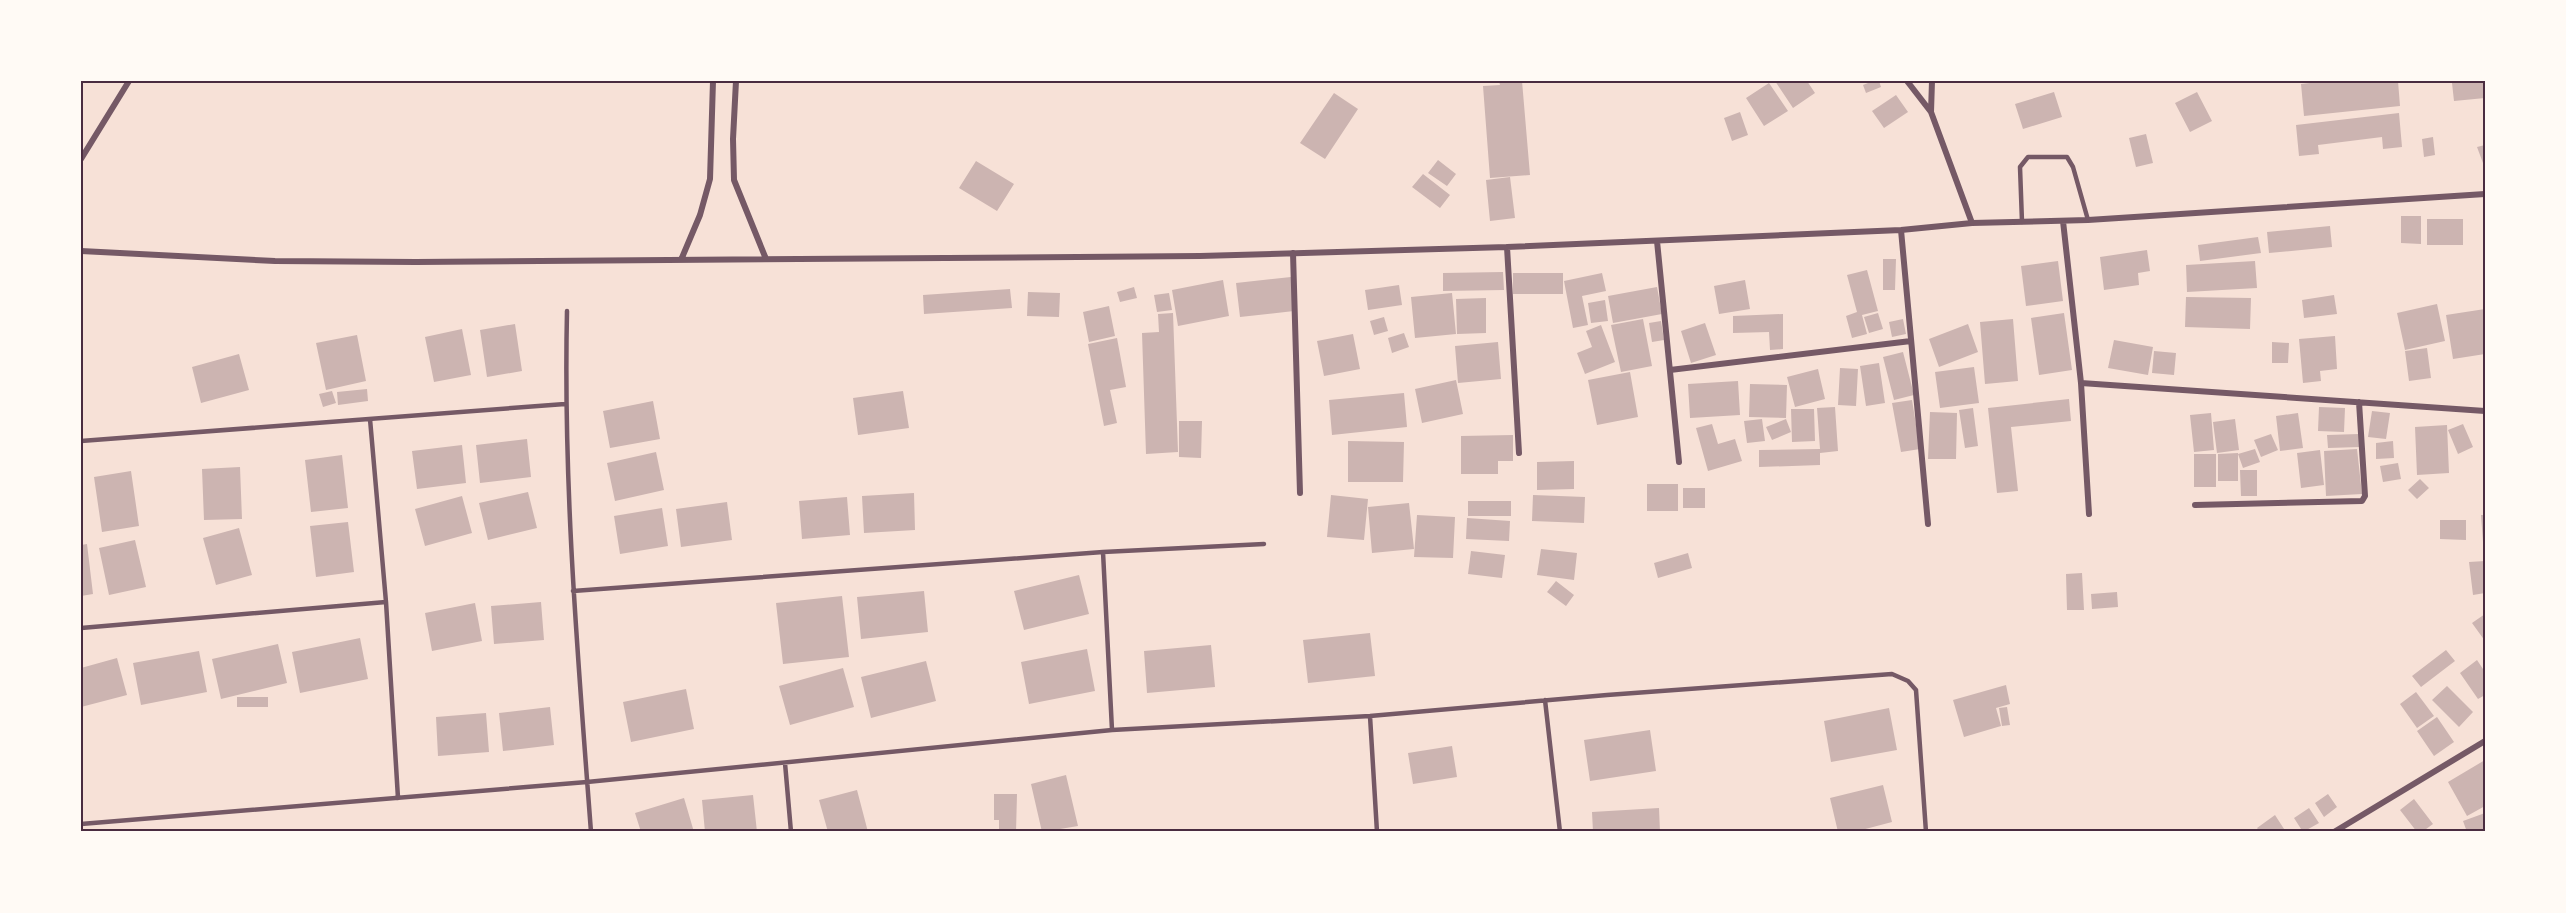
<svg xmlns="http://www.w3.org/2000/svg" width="2566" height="913" viewBox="0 0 2566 913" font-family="Poppins,sans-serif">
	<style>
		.building { fill: #ccb4b1 }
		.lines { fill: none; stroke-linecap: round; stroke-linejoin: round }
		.service { stroke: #755966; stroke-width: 4.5 }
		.minor { stroke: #755966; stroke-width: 6 }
		.neatline { fill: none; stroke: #4a2c40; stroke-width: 2 }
	</style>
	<rect width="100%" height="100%" fill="#f7e1d7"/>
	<path class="building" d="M1499,81H1522L1530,175L1490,178L1483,86L1500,85Z
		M1775,81H1807L1815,93L1793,108Z
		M1873,81H1879L1881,87L1866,93L1863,85Z
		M2327,81H2398L2400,106L2304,116L2301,84Z
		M2485,81V98L2454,101L2452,83Z
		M1769,83L1788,111L1764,126L1746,98Z
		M2054,92L2062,117L2023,129L2015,104Z
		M2197,92L2212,121L2190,132L2175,103Z
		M1334,93L1358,109L1325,159L1300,143Z
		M1896,95L1908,112L1884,128L1872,111Z
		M1740,112L1748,135L1732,141L1724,118Z
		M2399,113L2402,147L2383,149L2382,137L2318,145L2319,154L2299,156L2296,125Z
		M2146,134L2153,163L2136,167L2129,138Z
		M2433,137L2435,155L2424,157L2422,139Z
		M2485,145V163H2483L2477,147Z
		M1438,160L1456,174L1447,186L1428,173Z
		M976,161L1014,184L997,211L959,188Z
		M1423,174L1450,195L1440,208L1412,187Z
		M1510,177L1515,218L1490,221L1486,180Z
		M2401,216H2421V244L2401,243Z
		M2427,219H2463V245H2427Z
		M2330,226L2332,247L2269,253L2267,232Z
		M2258,237L2261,253L2200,261L2198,245Z
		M2147,250L2150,271L2138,273L2139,285L2104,290L2100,257Z
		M1883,259H1896L1895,290H1883Z
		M2058,261L2063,301L2026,306L2021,266Z
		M2255,261L2257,288L2187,292L2186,265Z
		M1867,270L1878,311L1862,315L1867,334L1852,338L1846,316L1857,312L1847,275Z
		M1503,272L1504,290L1443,291V273Z
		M1513,273H1563V294H1513Z
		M1602,273L1606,291L1582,296L1588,325L1573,328L1564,281Z
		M1291,277L1294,311L1240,317L1236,283Z
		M1223,280L1229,316L1178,326L1172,290Z
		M1745,280L1750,309L1719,314L1714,286Z
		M1399,285L1402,305L1368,310L1365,290Z
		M1134,287L1137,298L1120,302L1117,292Z
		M1657,287L1662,314L1613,323L1608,296Z
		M1010,289L1012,308L924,314L923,295Z
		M1028,292L1060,293L1059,317L1027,316Z
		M1169,293L1172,310L1157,312L1154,295Z
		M1452,293L1456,334L1415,338L1411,297Z
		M2334,295L2337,314L2304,318L2302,300Z
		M2186,297L2251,298L2250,329L2185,327Z
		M1486,298V333L1457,334L1456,299Z
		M1605,300L1608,321L1591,323L1588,303Z
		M2437,304L2445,341L2405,350L2397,313Z
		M1109,306L1115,336L1089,342L1083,312Z
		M2485,309V354L2453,359L2446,315Z
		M1173,313L1178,452L1146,454L1142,333L1159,332L1158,314Z
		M1878,313L1883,329L1869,333L1864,317Z
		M2064,313L2072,370L2039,375L2031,318Z
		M1783,314V349L1770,350L1769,332L1733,333V316Z
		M1384,317L1388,331L1374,335L1370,321Z
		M1643,319L1652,366L1621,372L1611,325Z
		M1903,319L1906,334L1892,337L1889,322Z
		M2013,319L2018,381L1985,384L1980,322Z
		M1661,321L1664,340L1652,342L1649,323Z
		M1705,323L1716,355L1691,363L1681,331Z
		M515,324L522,371L487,377L480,330Z
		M1968,324L1978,352L1939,367L1929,339Z
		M1601,325L1615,362L1585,374L1577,353L1592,347L1586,331Z
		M462,329L471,375L434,382L425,337Z
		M1404,333L1409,347L1392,353L1388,338Z
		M1353,334L1360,369L1324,376L1317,341Z
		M357,335L366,381L326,390L316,343Z
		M2335,336L2337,369L2320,371L2321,381L2303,383L2299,339Z
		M1117,338L1126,387L1110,390L1117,423L1104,426L1088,344Z
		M2114,340L2153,347L2148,375L2108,368Z
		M1498,342L1501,379L1458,383L1455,346Z
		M2272,342L2289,343L2288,363H2272Z
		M2427,348L2431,378L2409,381L2405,351Z
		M2154,351L2176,353L2174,375L2152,373Z
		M1903,352L1914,395L1894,400L1883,357Z
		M239,354L249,390L201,403L192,367Z
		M1879,363L1885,403L1866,406L1860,366Z
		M1974,367L1979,403L1940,408L1935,372Z
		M1840,368L1858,369L1856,406L1838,405Z
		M1818,369L1825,399L1795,407L1787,377Z
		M1630,372L1638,417L1597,425L1588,380Z
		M1456,380L1463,414L1422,423L1415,389Z
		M1738,381L1740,415L1690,418L1688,384Z
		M1750,384L1787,385L1786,418L1749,417Z
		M367,389L368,401L338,405L337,392Z
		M332,391L336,403L323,407L319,394Z
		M903,391L909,428L858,435L853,398Z
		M1404,393L1407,427L1332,435L1329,400Z
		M2069,399L2071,421L2011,427L2018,491L1997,493L1988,408Z
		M1912,400L1920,449L1901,452L1892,403Z
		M653,401L660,439L610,448L603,411Z
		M1835,407L1838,451L1820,453V465L1759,467V450L1820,449L1817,408Z
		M2319,407L2345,408L2344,432L2318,431Z
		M1973,408L1978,446L1965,448L1959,410Z
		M1791,409H1814L1815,441L1792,442Z
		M2372,411L2390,413L2386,439L2368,437Z
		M1930,412L1957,413L1956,459H1928Z
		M2211,413L2214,450L2194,452L2190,415Z
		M2298,413L2303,448L2280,451L2276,416Z
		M1762,419L1765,441L1747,443L1744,421Z
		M1786,419L1791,432L1772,440L1766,427Z
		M2235,419L2239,450L2217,453L2213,422Z
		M1179,421H1202L1201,458L1179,457Z
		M1712,424L1718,444L1735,439L1742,461L1708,471L1696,428Z
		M2463,424L2473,447L2458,454L2448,430Z
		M2447,425L2449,473L2417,475L2415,427Z
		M2271,434L2278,450L2261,457L2254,440Z
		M2359,434L2360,447L2328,448L2327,435Z
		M1513,435V461H1498V474H1461V436Z
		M527,439L531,477L480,483L476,445Z
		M1348,441L1404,442L1403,482H1348Z
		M2393,441L2394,458L2376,459V443Z
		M462,445L466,483L417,489L412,451Z
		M2255,449L2260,462L2243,468L2238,454Z
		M2357,449L2362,494L2326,496L2324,451Z
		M2320,450L2324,485L2301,488L2297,453Z
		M656,452L664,490L615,501L607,463Z
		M2238,453V481H2218V454Z
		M2194,454H2216V487H2194Z
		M342,455L348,508L311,512L305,460Z
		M1574,461V489L1537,490V462Z
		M2398,463L2401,479L2383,482L2380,466Z
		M240,467L242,519L204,520L202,469Z
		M2240,470H2257V496H2241Z
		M131,471L139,526L102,532L94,477Z
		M2420,479L2429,488L2417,499L2408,490Z
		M1647,484H1678V511H1647Z
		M1683,488H1705V508H1683Z
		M528,492L537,528L488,540L479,503Z
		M914,493L915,530L864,533L862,496Z
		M1331,495L1368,499L1364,540L1327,537Z
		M1533,495L1585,497L1584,523L1532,521Z
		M462,496L472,533L425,546L415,509Z
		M847,497L850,535L802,539L799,501Z
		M1468,501H1511V516H1468Z
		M727,502L732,540L681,547L676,509Z
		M1409,503L1414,549L1372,553L1368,507Z
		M662,508L668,546L620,554L614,516Z
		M1417,515L1455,517L1453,558L1414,557Z
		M2481,515H2485V542H2483Z
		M1467,518L1510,521L1509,541L1466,539Z
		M2440,520H2466V540L2440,539Z
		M348,522L354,572L316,577L310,526Z
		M239,528L252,575L216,585L203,538Z
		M135,540L146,587L109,595L99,548Z
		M87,544L93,594L81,596V545Z
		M1541,549L1577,553L1574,580L1537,575Z
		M1471,551L1505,555L1502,578L1468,574Z
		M1688,553L1692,568L1658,578L1654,563Z
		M2485,561V593L2473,595L2469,562Z
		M2082,573L2084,610H2067L2066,574Z
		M1079,575L1089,614L1024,630L1014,591Z
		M1556,581L1574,595L1566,606L1547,592Z
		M924,591L928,632L861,639L857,597Z
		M2117,592L2118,607L2092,609L2091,594Z
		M842,596L849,657L783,664L776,603Z
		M541,602L544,640L494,644L491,606Z
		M475,603L482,641L432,651L425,613Z
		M2485,614V641L2472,623Z
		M1370,633L1375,676L1308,683L1303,640Z
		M360,638L368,679L300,693L292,652Z
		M278,644L287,683L221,699L212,659Z
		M1211,645L1215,687L1147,693L1144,651Z
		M1087,649L1095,691L1029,704L1021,662Z
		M2446,650L2455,661L2421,687L2412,676Z
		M199,651L207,692L141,705L133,663Z
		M117,658L127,695L81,707V668Z
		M2477,660L2485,672V695L2478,699L2460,673Z
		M926,661L936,701L871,718L861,677Z
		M843,668L854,707L790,725L779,686Z
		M2006,685L2010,704L1996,708L2001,726L1964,737L1953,700Z
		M2447,686L2473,712L2459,727L2432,700Z
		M686,689L694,729L631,742L623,702Z
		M2416,692L2434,716L2417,728L2400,704Z
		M237,697H268V707H237Z
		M550,707L554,745L503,751L499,713Z
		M2007,707L2010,725L2002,726L1999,708Z
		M1889,708L1897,750L1831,762L1824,721Z
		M486,713L489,752L438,756L436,717Z
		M2437,717L2454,742L2434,756L2417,731Z
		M1650,730L1656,771L1590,781L1584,740Z
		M1452,746L1457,777L1413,784L1408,753Z
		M2485,760V806L2467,816L2448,782Z
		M1066,775L1078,826L1042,832L1031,784Z
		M1883,785L1892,822L1854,832H1838L1830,798Z
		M857,790L868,832H828L819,800Z
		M994,794H1017L1016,832H999V820H994Z
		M2328,794L2337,807L2324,817L2315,803Z
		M753,795L757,832H705L702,800Z
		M684,798L694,832H641L635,813Z
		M2414,799L2433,824L2422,832H2417L2400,810Z
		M1659,808L1660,832H1593L1592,812Z
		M2309,808L2319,823L2303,832L2294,818Z
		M2485,813V832H2467L2463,821Z
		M2275,815L2286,832H2260L2257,828Z"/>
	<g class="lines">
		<path class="service" d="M2022,222L2020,167L2028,157H2067L2073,167L2088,220
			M567,311C563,485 578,659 591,832
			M370,419L386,602L398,798
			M81,441L565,404
			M1103,552L1112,730
			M573,591L1103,552L1264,544
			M81,628L386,602
			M1545,700L1560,832
			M1370,716L1377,832
			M785,763L791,832
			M81,824L587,782L1112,730L1370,716L1607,695L1892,674L1908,681L1916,690L1926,832"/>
		<path class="minor" d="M736,81L733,139L734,180L766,259
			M1907,81L1931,112L1972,223
			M1931,112L1932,81
			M81,159L129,81
			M2063,221L2081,383L2089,514
			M1901,230L1928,524
			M1657,241L1679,462
			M1507,247L1519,453
			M81,251L275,261L416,262L1200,256L1507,247L1901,230L1972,223L2088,220L2485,194
			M1293,253L1300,493
			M681,260L700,215L710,179L713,81
			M1670,370L1911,341
			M2081,383L2485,411
			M2195,505L2362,501L2365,496L2359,402
			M2334,832L2485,741"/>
	</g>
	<rect width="2566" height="913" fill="none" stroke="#fffaf5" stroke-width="165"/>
	<rect x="82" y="82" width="2402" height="748" class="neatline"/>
</svg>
